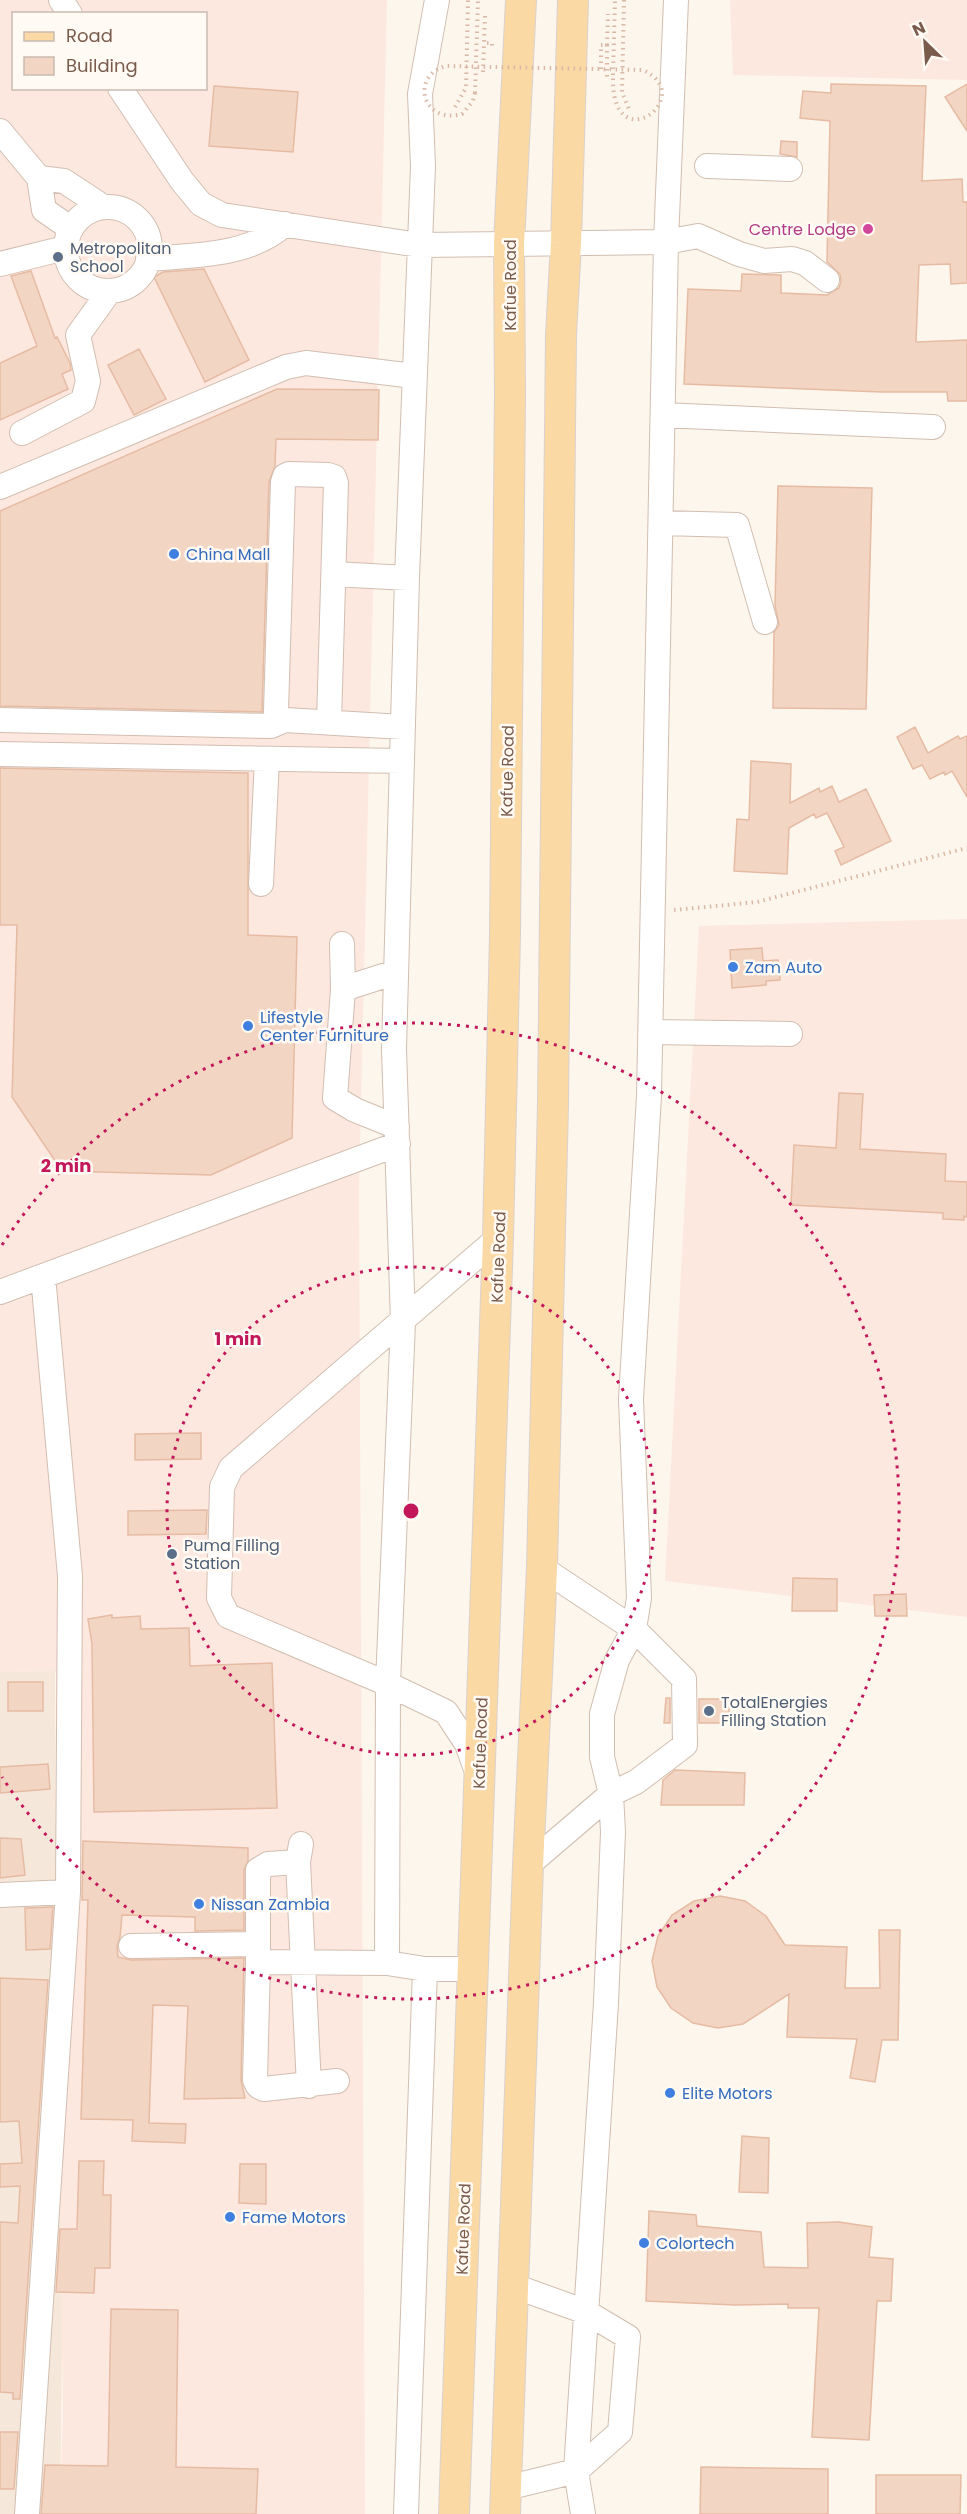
<svg xmlns="http://www.w3.org/2000/svg" width="967" height="2514" viewBox="0 0 967 2514" font-family="Poppins,sans-serif">
	<style>
		.residential { fill: #f5e8da }
		.commercial { fill: #fde8e0; fill-rule: evenodd }
		.building { fill: #f3d5c3; stroke: #e6bba3; stroke-width: 1.5 }
		.lines { fill: none; stroke-linecap: round; stroke-linejoin: round }
		.minor-casing { stroke: #d1beb0; stroke-width: 26 }
		.major-casing { stroke: #dad1cd; stroke-width: 32 }
		.path { stroke: #d9b8a5; stroke-width: 4; stroke-dasharray: 1.5 4.5; stroke-linecap: butt }
		.minor { stroke: #fff; stroke-width: 24 }
		.major { stroke: #fbd9a5; stroke-width: 30 }
		.path-bridge { stroke: #d9b8a5; stroke-width: 4; stroke-dasharray: 1.5 4.5; stroke-linecap: butt }
		.ring { fill: none; stroke: #c2185b; stroke-width: 3; stroke-dasharray: 3 6 }
		.hotel-dot { fill: #d1479c; stroke: #fffaf3; stroke-width: 2 }
		.service-dot { fill: #5c6f8a; stroke: #fffaf3; stroke-width: 2 }
		.shop-dot { fill: #3f7fe0; stroke: #fffaf3; stroke-width: 2 }
		.labels { text-anchor: middle; stroke-width: 5; stroke-linejoin: round; paint-order: stroke }
		.hotel-label { font-size: 16px; fill: #b23c85; stroke: #fffaf3; text-anchor: end }
		.service-label { font-size: 16px; fill: #4e5e75; stroke: #fffaf3; text-anchor: start }
		.street-label { font-size: 16px; fill: #7a5c4d; stroke: #fffaf3 }
		.shop-label { font-size: 16px; fill: #366cbe; stroke: #fffaf3; text-anchor: start }
		.centre { fill: #c2185b; stroke: #fffaf3; stroke-width: 3 }
		.ring-label { font-size: 18px; text-anchor: middle; font-weight: bold; fill: #c2185b; stroke: #fffaf3; stroke-width: 5; stroke-linejoin: round; paint-order: stroke }
	</style>
	<rect width="100%" height="100%" fill="#fdf6ec"/>
	<path class="residential" d="M55,1671V1800L65,2112L60,2514H0V1672Z"/>
	<path class="commercial" d="M0,0H387L359,1187L365,2514H60L63,2410L60,2213L65,2112L55,1800L56,1675L55,1671L0,1672ZM14,14H206V88H14Z
		M730,0H967V80L733,75Z
		M967,919V1617L665,1581L699,926Z"/>
	<path class="building" d="M831,84L926,86L922,181L962,179L963,202H967V283L951,284L950,264L919,265L916,342L967,340V401H948L947,392H881L684,384L688,289L741,291L742,274L781,275V293L827,295L839,288L841,281L840,274L827,262L830,121L800,118L803,91L831,93Z
		M967,84V131L945,97Z
		M214,86L298,92L293,152L209,146Z
		M781,141L797,142V157L780,154Z
		M204,269L249,360L205,382L154,277L163,272Z
		M31,271L55,338L57,337L70,363L71,370L62,374L68,389L0,420V363L37,346L11,276Z
		M139,349L166,399L134,415L108,365Z
		M277,389L379,390L378,440L276,439L275,466L269,482L262,712L0,706V511Z
		M778,486L872,488L866,709L773,708L774,632L779,625L775,606Z
		M915,727L928,753L958,736L960,739L967,736V797L952,771L945,775L944,772L930,779L922,765L913,769L897,737Z
		M751,761L791,764L790,803L819,788L820,792L832,786L839,802L866,789L891,841L841,865L835,851L844,847L827,813L816,818L814,814L789,828L787,874L734,871L737,819L749,820Z
		M0,768L248,773V935L297,937L292,1138L211,1175L62,1171L12,1097L17,925H0Z
		M762,948L763,961L778,960L780,980L766,981V985L732,988L730,950Z
		M839,1093L863,1094L860,1149L946,1154L945,1181L967,1182V1217L964,1216V1220L943,1219V1213L791,1205L794,1145L836,1148Z
		M201,1433V1459L135,1460V1434Z
		M207,1510L206,1534L128,1535V1511Z
		M793,1578L837,1579V1611H792Z
		M906,1594L907,1616H875L874,1595Z
		M112,1615V1618L140,1616L141,1629L189,1628L190,1666L272,1663L277,1808L94,1812L92,1644L88,1619Z
		M8,1682H43V1711H8Z
		M666,1698H670V1723H664Z
		M699,1699H729V1723H699Z
		M48,1764L50,1789L0,1793V1767Z
		M675,1770L745,1773L744,1805H661L663,1780Z
		M0,1838L21,1839L25,1875L0,1878Z
		M83,1841L248,1848V1861L244,1870V1930L195,1931V1917L122,1915L120,1937L117,1946L118,1957L131,1960L244,1958L241,2080L245,2098L184,2099L188,2006L153,2005L149,2123L186,2124L185,2143L132,2141L133,2120L81,2119L88,1900H82Z
		M720,1896L745,1901L766,1916L785,1945L847,1947L845,1988H880L879,1930H900L898,2040H882L875,2082L850,2078L857,2039L787,2037L789,1994L743,2024L718,2028L693,2023L671,2008L657,1987L652,1961L658,1936L672,1915L694,1901Z
		M53,1907L50,1949L26,1950L25,1908Z
		M0,1978L48,1980L20,2399H13V2393L0,2392V2222L18,2223L20,2186L0,2187V2164L22,2163L19,2121L0,2122Z
		M742,2136L769,2138L768,2193L739,2192Z
		M79,2161H104L103,2195H111L110,2268H95L94,2293L56,2292L60,2229H77Z
		M240,2164H266V2204L239,2203Z
		M649,2211L696,2215L697,2226L761,2232L764,2267L808,2268L807,2223L839,2222L872,2227L869,2257L893,2259L891,2301H877L869,2440L812,2437L819,2308H788V2304L735,2305L646,2301Z
		M111,2309L178,2310L176,2467L258,2469L256,2514H41L45,2465L108,2466Z
		M0,2432H18L14,2489H0Z
		M701,2467L828,2469V2514H700Z
		M876,2475H961L960,2514H876Z"/>
	<g class="lines">
		<g class="minor-casing">
			<path id="minor" d="M61,0L70,14
				M437,0L420,94L423,166L407,578L394,1049L403,1322L388,1684L446,1712L467,1744L477,1772
				M120,88L182,181L201,204L222,215L419,245L666,242L698,236L739,254L764,261L792,259L805,263L827,280
				M0,131L39,178L44,210L70,228
				M707,166L790,169
				M39,178L64,181L102,206
				M66 249a42 42 0 1 1 84 0a42 42 0 1 1-84 0Z
				M148,259C193,255 249,257 285,224
				M0,264L65,248
				M663,415L933,427
				M22,433L83,401L88,381L78,335L109,292
				M0,487L286,367L306,363L414,376
				M661,523L737,525L765,622
				M334,574L407,578
				M0,720L271,726L285,720
				M329,722L336,483L334,477L328,475L289,474L285,476L283,482L276,711L278,717L285,720L403,727
				M0,754L402,761
				M261,884L267,759
				M342,944L343,989
				M396,972L343,989L335,1098L355,1110L397,1127
				M651,1032L790,1034
				M0,1292L398,1144
				M301,1844L298,1862L268,1864L258,1870V1962L387,1963
				M298,1862L309,2086
				M528,1865L611,1794L636,1782L685,1745L684,1679L634,1629L542,1568
				M0,1895L68,1892
				M131,1946L258,1944
				M258,1962L255,2080L258,2086L264,2089L337,2081
				M425,1969L387,1963L388,1684L228,1616L219,1598L222,1487L231,1468L498,1238
				M506,2488L576,2471L620,2432L628,2337L586,2312L514,2286
				M27,2514L68,1892L70,1576L43,1276
				M406,2514L425,1969H471
				M583,2514L576,2471L606,2003L613,1832L611,1794L602,1757V1714L617,1660L634,1629L639,1598L631,1399L649,1096L666,242L676,0"/>
		</g>
		<g class="major-casing">
			<path id="major" d="M454,2514L498,1238L505,934L510,394L509,244L521,0
				M505,2514L528,1865L542,1568L553,1104L561,335L566,243L573,0"/>
		</g>
		<path class="path" d="M624,0L622,92L629,109
			M485,16L484,43H492V46
			M601,69V45H607L608,14
			M613,75L615,0
			M475,93L478,0
			M455,107L466,88L468,0
			M674,910L757,902L967,848"/>
		<use href="#minor" class="minor"/>
		<use href="#major" class="major"/>
		<path class="path-bridge" d="M607,45V78
			M483,72L484,43
			M475,93L473,101L462,114C423,125 409,76 446,66L643,70C700,96 610,164 613,75"/>
	</g>
	<g class="ring">
		<circle cx="411" cy="1511" r="244"/>
		<path d="M2 1245A488 488 0 1 1 2 1777"/>
	</g>
	<circle class="hotel-dot" cx="868" cy="229" r="6"/>
	<g class="service-dot">
		<circle cx="58" cy="257" r="6"/>
		<circle cx="172" cy="1554" r="6"/>
		<circle cx="709" cy="1711" r="6"/>
	</g>
	<g class="shop-dot">
		<circle cx="174" cy="554" r="6"/>
		<circle cx="733" cy="967" r="6"/>
		<circle cx="248" cy="1026" r="6"/>
		<circle cx="199" cy="1904" r="6"/>
		<circle cx="670" cy="2093" r="6"/>
		<circle cx="230" cy="2217" r="6"/>
		<circle cx="644" cy="2243" r="6"/>
	</g>
	<g class="labels">
		<g class="hotel-label">
			<text x="856" y="235">Centre Lodge</text>
		</g>
		<g class="service-label">
			<text x="70" y="254">Metropolitan<tspan x="70" dy="18">School</tspan></text>
			<text x="184" y="1551">Puma Filling<tspan x="184" dy="18">Station</tspan></text>
			<text x="721" y="1708">TotalEnergies<tspan x="721" dy="18">Filling Station</tspan></text>
		</g>
		<g class="street-label">
			<text transform="translate(510 285) rotate(-90)" y="6">Kafue Road</text>
			<text transform="translate(507 771) rotate(-89)" y="6">Kafue Road</text>
			<text transform="translate(498 1257) rotate(-88)" y="6">Kafue Road</text>
			<text transform="translate(480 1743) rotate(-88)" y="6">Kafue Road</text>
			<text transform="translate(463 2229) rotate(-88)" y="6">Kafue Road</text>
		</g>
		<g class="shop-label">
			<text x="186" y="560">China Mall</text>
			<text x="745" y="973">Zam Auto</text>
			<text x="260" y="1023">Lifestyle<tspan x="260" dy="18">Center Furniture</tspan></text>
			<text x="211" y="1910">Nissan Zambia</text>
			<text x="682" y="2099">Elite Motors</text>
			<text x="242" y="2223">Fame Motors</text>
			<text x="656" y="2249">Colortech</text>
		</g>
	</g>
	<circle cx="411" cy="1511" r="9" class="centre"/>
	<g class="ring-label">
		<text x="66" y="1172">2 min</text>
		<text x="238" y="1345">1 min</text>
	</g>
	<rect x="12" y="12" width="195" height="78" fill="#fffaf3" stroke="#cabbb1" stroke-width="1.5"/>
	<rect x="24" y="32" width="30" height="9" fill="#fbd9a5" stroke="#cabbb1" stroke-width="1.5"/>
	<text x="66" y="42" font-size="18" fill="#7a5c4d">Road</text>
	<rect x="24" y="57" width="30" height="18" fill="#f3d5c3" stroke="#cabbb1" stroke-width="1.5"/>
	<text x="66" y="72" font-size="18" fill="#7a5c4d">Building</text>
	<g transform="translate(925 42) rotate(335)" stroke="#fffaf3" stroke-width="4.5" paint-order="stroke">
	<path d="M0-4.5L10 22L0 15L-10 22Z" fill="#7a5c4d"/>
	<text y="-9" font-size="16" font-weight="bold" text-anchor="middle" fill="#7a5c4d">N</text>
	</g>
</svg>
